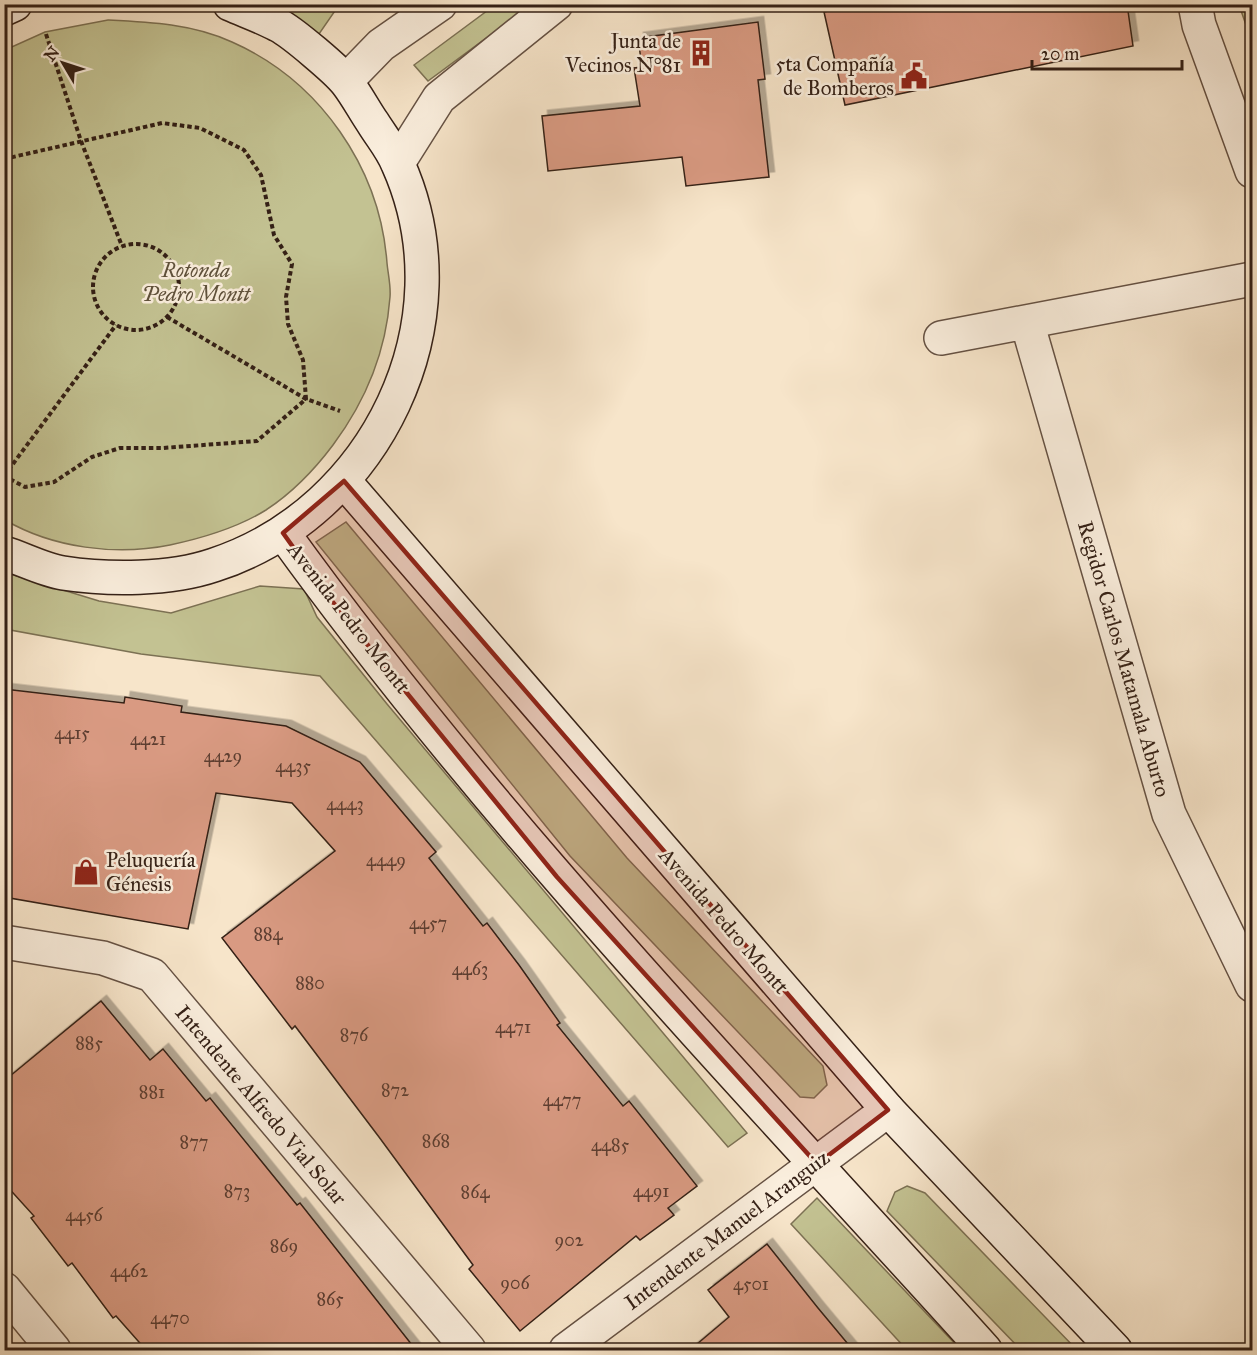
<svg xmlns="http://www.w3.org/2000/svg" width="1257" height="1355" viewBox="0 0 1257 1355" font-family="'IM FELL Great Primer',serif">
	<style>
		.green { fill: #c3c292; stroke: #7c7154; stroke-width: 1.5 }
		.building { fill: #d99a82; stroke: #342016; stroke-width: 1.5; filter: url(#shadow) }
		.lines { fill: none; stroke-linecap: round; stroke-linejoin: round }
		.minor-casing { stroke: #655143; stroke-width: 36 }
		.tertiary-casing { stroke: #655143; stroke-width: 36 }
		.secondary-casing { stroke: #342016; stroke-width: 36 }
		.path { stroke: #342016; stroke-width: 4; stroke-dasharray: 4.5 3; stroke-linecap: butt }
		.minor { stroke: #faeedd; stroke-width: 33 }
		.tertiary { stroke: #faeedd; stroke-width: 33 }
		.secondary { stroke: #faeedd; stroke-width: 33 }
		.marked { fill: #8f2418; fill-opacity: 0.2; stroke: #8f2418; stroke-width: 4.5; stroke-linejoin: round }
		.labels { text-anchor: middle; stroke-width: 5; stroke-linejoin: round; paint-order: stroke }
		.number-label { font-size: 18px; fill: #5d3e31 }
		.poi-label { font-size: 21px; fill: #342016; stroke: #faeedd; text-anchor: end }
		.park-label { font-size: 21px; font-style: italic; fill: #5f513b; stroke: #faeedd }
		.street-label { font-size: 21px; fill: #342016; stroke: #faeedd }
	</style>
	<defs>
		<filter id="shadow"><feDropShadow dx="5.5" dy="-5.5" stdDeviation="0" flood-color="#0004"/></filter>
	</defs>
	<rect width="100%" height="100%" fill="#f7e5ca"/>
	<filter id="stains"><feTurbulence type="fractalNoise" baseFrequency=".00333" numOctaves="4"/><feColorMatrix values="0 0 0 0 .2 0 0 0 0 .09 0 0 0 0 .02 0 0 0 .5 -.17"/></filter>
	<radialGradient id="worn" r=".72"><stop offset=".6" stop-color="#630" stop-opacity="0"/><stop offset="1" stop-color="#630" stop-opacity=".3"/></radialGradient>
	<path class="green" d="M236,5H339L319,34L289,32Z
		M495,5H531L428,81L414,65Z
		M1239,5H1252V42Z
		M108,20C150,22 193,24 232,42C320,81 380,168 387,263C388,274 391,286 390,297C386,352 365,402 333,445C315,469 292,493 266,510C237,528 203,538 170,545C116,556 53,548 5,520V50L45,32Z
		M346,522L627,858L823,1066L827,1085L814,1098L800,1097L570,856L316,542Z
		M4,572L99,601L171,613L260,586L304,589L317,617L387,704L747,1133L728,1147L320,676L141,654L5,629Z
		M907,1186L925,1193L1077,1350H1021L887,1211L895,1192Z
		M817,1198L961,1350H907L791,1224Z"/>
	<path class="building" d="M856,4H1127L1133,46L845,105L824,12Z
		M758,22L765,79L758,80L769,177L686,186L682,157L548,171L542,116L640,106L634,68L642,67L638,38Z
		M4,689L124,703L125,697L182,706L181,712L286,726L360,762L436,852L429,858L483,926L487,923L519,965L560,1023L557,1025L623,1106L629,1101L697,1186L668,1208L674,1215L640,1240L636,1236L520,1331L469,1269L473,1265L379,1137L295,1026L292,1029L222,938L335,851L292,803L216,793L188,929L4,897Z
		M101,1001L150,1060L163,1049L206,1101L210,1098L297,1205L300,1203L416,1350H146L116,1316L113,1318L72,1263L68,1266L31,1218L34,1216L4,1183V1081Z
		M767,1244L818,1308L853,1350H690L729,1317L708,1290Z"/>
	<g class="lines">
		<g class="minor-casing">
			<path id="minor" d="M1195,4L1199,25L1252,171
				M1027,322L1169,814L1252,985
				M941,338L1252,279
				M4,942L103,958L152,975L469,1350
				M4,1289L54,1350
				M566,1350L888,1110"/>
		</g>
		<g class="tertiary-casing">
			<path id="tertiary" d="M346,81L381,45L440,4
				M398,163L439,98L556,4"/>
		</g>
		<g class="secondary-casing">
			<path id="secondary" d="M4,9L15,4
				M344,481L888,1110L1115,1350
				M283,533C493,824 745,1084 985,1350
				M4,553C23,559 44,570 63,573C109,580 170,580 214,565C376,512 469,322 398,164C392,149 381,136 373,123C364,110 357,96 347,83C338,71 292,32 278,25C263,17 246,11 230,4"/>
		</g>
		<path class="path" d="M46,34L81,141L122,246
			M4,159L162,123L200,128L244,150L261,175L274,235L292,264L286,297L288,324L303,360L306,399L257,441L163,448H120L92,457L54,482L25,487L4,476
			M93 287a43 43 0 1 1 86 0a43 43 0 1 1-86 0Z
			M167,317L306,399L340,411
			M4,476L116,325"/>
		<use href="#minor" class="minor"/>
		<use href="#tertiary" class="tertiary"/>
		<use href="#secondary" class="secondary"/>
	</g>
	<path class="marked" d="M344,481L888,1110L817,1164L557,877L331,600L283,533Z"/>
	<defs>
		<g id="building-bare" transform="scale(2.07)"><path d="M-4-6H4V6H1V3H-1V6H-4ZM-2.5-4.3h1.7v1.8h-1.7ZM.8-4.3h1.7v1.8H.8ZM-2.5-1h1.7V.8h-1.7ZM.8-1h1.7V.8H.8Z" fill="#8f2418" stroke="#faeedd" stroke-width="2.5" paint-order="stroke"/></g>
		<g id="civic-bare" transform="scale(2.07)"><path d="M-.6-6.5H3V-4.5H.6V-3L4-1V1h2V6H-6V1h2V-1L-.6-3ZM-1.2 2.5V6h2.4V2.5Z" fill="#8f2418" stroke="#faeedd" stroke-width="2.5" paint-order="stroke"/></g>
		<g id="shop-bare" transform="scale(2.07)"><path d="M-5-2.5h2.3a2.7 3.5 0 0 1 5.4 0H5L5.5 6h-11ZM-1.5-2.5h3a1.5 2.3 0 0 0-3 0Z" fill="#8f2418" stroke="#faeedd" stroke-width="2.5" paint-order="stroke"/></g>
	</defs>
	<g fill-rule="evenodd">
		<use href="#building-bare" x="701" y="53"/>
		<use href="#civic-bare" x="914" y="76"/>
		<use href="#shop-bare" x="86" y="872"/>
	</g>
	<g class="labels">
		<g class="number-label">
			<text x="72" y="739">4415</text>
			<text x="148" y="745">4421</text>
			<text x="223" y="762">4429</text>
			<text x="293" y="772">4435</text>
			<text x="345" y="810">4443</text>
			<text x="386" y="866">4449</text>
			<text x="428" y="929">4457</text>
			<text x="268" y="940">884</text>
			<text x="470" y="975">4463</text>
			<text x="310" y="989">880</text>
			<text x="513" y="1033">4471</text>
			<text x="354" y="1041">876</text>
			<text x="89" y="1049">885</text>
			<text x="395" y="1096">872</text>
			<text x="152" y="1098">881</text>
			<text x="562" y="1106">4477</text>
			<text x="436" y="1147">868</text>
			<text x="194" y="1148">877</text>
			<text x="610" y="1151">4485</text>
			<text x="237" y="1197">873</text>
			<text x="651" y="1197">4491</text>
			<text x="475" y="1198">864</text>
			<text x="84" y="1221">4456</text>
			<text x="569" y="1246">902</text>
			<text x="284" y="1252">869</text>
			<text x="129" y="1277">4462</text>
			<text x="515" y="1289">906</text>
			<text x="751" y="1290">4501</text>
			<text x="330" y="1305">865</text>
			<text x="170" y="1324">4470</text>
		</g>
		<g class="poi-label">
			<text x="681" y="48">Junta de<tspan x="681" dy="24">Vecinos N°81</tspan></text>
			<text x="894" y="71">5ta Compañía<tspan x="894" dy="24">de Bomberos</tspan></text>
			<text x="106" y="867" text-anchor="start">Peluquería<tspan x="106" dy="24">Génesis</tspan></text>
		</g>
		<g class="park-label">
			<text x="196" y="277">Rotonda<tspan x="196" dy="24">Pedro Montt</tspan></text>
		</g>
		<g class="street-label">
			<text transform="translate(349 618) rotate(52)" y="7">Avenida Pedro Montt</text>
			<text transform="translate(1124 659) rotate(74)" y="7">Regidor Carlos Matamala Aburto</text>
			<text transform="translate(724 921) rotate(49)" y="7">Avenida Pedro Montt</text>
			<text transform="translate(261 1105) rotate(50)" y="7">Intendente Alfredo Vial Solar</text>
			<text transform="translate(727 1230) rotate(-37)" y="7">Intendente Manuel Aranguiz</text>
		</g>
	</g>
	<rect width="1257" height="1355" fill="none" stroke="#f7e5ca" stroke-width="24"/>
	<rect x="6" y="6" width="1245" height="1343" fill="none" stroke="#342016" stroke-width="3"/>
	<rect x="12" y="12" width="1233" height="1331" fill="none" stroke="#342016" stroke-width="1.5"/>
	<g transform="translate(63 63) rotate(309)" stroke="#faeedd" stroke-width="4.5" paint-order="stroke">
	<path d="M0-4.5L10 22L0 15L-10 22Z" fill="#342016"/>
	<text y="-9" font-size="16" font-weight="bold" text-anchor="middle" fill="#342016">N</text>
	</g>
	<path d="M1032 60v9h150v-9" fill="none" stroke="#342016" stroke-width="3"/>
	<text x="1041" y="60" font-size="18" fill="#342016" stroke="#faeedd" stroke-width="4.5" paint-order="stroke">20 m</text>
	<rect width="100%" height="100%" filter="url(#stains)"/>
	<rect width="100%" height="100%" fill="url(#worn)"/>
</svg>
